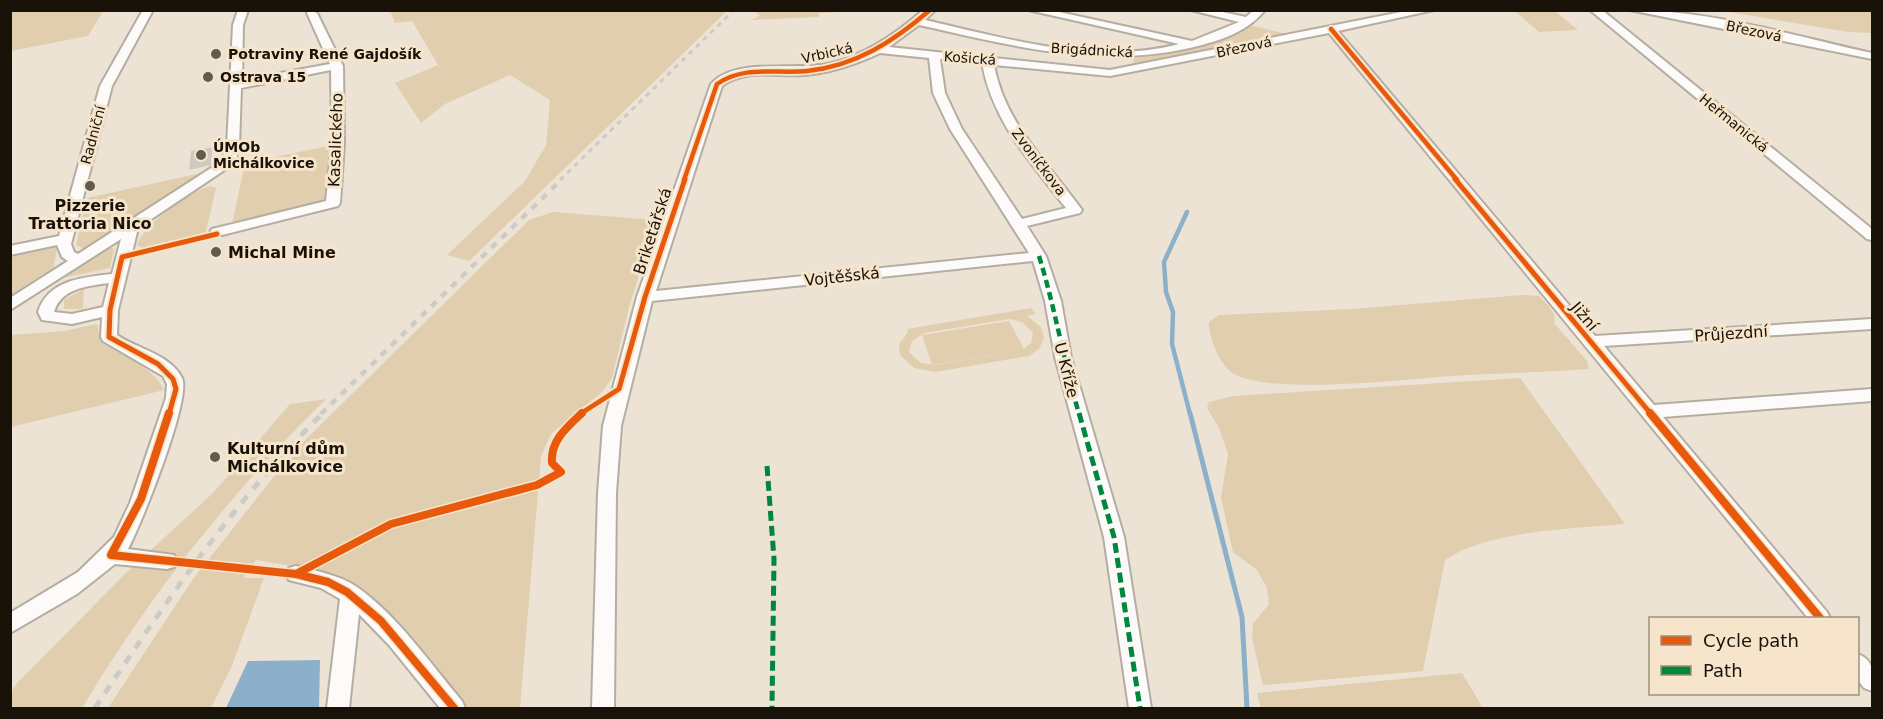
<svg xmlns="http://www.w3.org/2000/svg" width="1883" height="719" viewBox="0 0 1883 719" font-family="'DejaVu Sans',sans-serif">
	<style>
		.green { fill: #e0ceaf; fill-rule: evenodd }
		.water { fill: #8cafca }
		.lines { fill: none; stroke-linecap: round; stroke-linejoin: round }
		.stream-far1 { stroke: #8cafca; stroke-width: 4.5 }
		.stream { stroke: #8cafca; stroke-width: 5 }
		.building { fill: #d0c9be }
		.minor-casing { stroke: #b4ada2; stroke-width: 4 }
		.minor { fill: #fcfbf9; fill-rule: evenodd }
		.rail-far2 { stroke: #cecbc7; stroke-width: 3; stroke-dasharray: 5 5; stroke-linecap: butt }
		.rail-far1 { stroke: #cecbc7; stroke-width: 4.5; stroke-dasharray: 7 7; stroke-linecap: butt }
		.rail { stroke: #cecbc7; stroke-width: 5; stroke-dasharray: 9 9; stroke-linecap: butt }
		.quiet-far2 { stroke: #00873e; stroke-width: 3; stroke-dasharray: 7 3; stroke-linecap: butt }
		.quiet-far1 { stroke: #00873e; stroke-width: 4.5; stroke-dasharray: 8 4.5; stroke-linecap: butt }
		.quiet { stroke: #00873e; stroke-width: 5; stroke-dasharray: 10 5; stroke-linecap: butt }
		.cycleway-far2-casing { stroke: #f6e5cb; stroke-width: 8 }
		.cycleway-far1-casing { stroke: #f6e5cb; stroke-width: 9 }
		.cycleway-casing { stroke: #f6e5cb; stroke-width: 11 }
		.cycleway-far2 { stroke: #e8590c; stroke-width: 4.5 }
		.cycleway-far1 { stroke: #e8590c; stroke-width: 5 }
		.cycleway { stroke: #e8590c; stroke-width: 8 }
		.poi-dot { fill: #625b50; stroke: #f6e5cb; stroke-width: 2 }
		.labels { text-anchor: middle; stroke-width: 6; stroke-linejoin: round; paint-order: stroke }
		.far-street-label { font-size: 14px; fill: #181209; stroke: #f6e5cb }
		.far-poi-label { font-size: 14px; font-weight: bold; fill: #181209; stroke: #f6e5cb; text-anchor: start }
		.street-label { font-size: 16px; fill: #181209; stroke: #f6e5cb }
		.poi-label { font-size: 16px; font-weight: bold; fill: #181209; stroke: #f6e5cb; text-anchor: start }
	</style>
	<rect width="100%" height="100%" fill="#ece3d5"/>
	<path class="green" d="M11,10H103V11L88,36L11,51Z
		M754,10H859V11L820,13L818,17L751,20L760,16Z
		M390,11V10L727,11L469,261L447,255L525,181L546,145L550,100L510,75L445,104L421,123L395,83L438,65L412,21L395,23Z
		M1515,11H1555L1578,30L1539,32Z
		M1723,11H1872V33L1848,32Z
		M1249,25L1291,35L1135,67L1131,56C1173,53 1212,47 1249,25Z
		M333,145L327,201L232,224L245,163Z
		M201,173L84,249L76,245L87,198Z
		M211,186L216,188L205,235L147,250L137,245C145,223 189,192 211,186Z
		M553,212L656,220L629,307L612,378L602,392L551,434L541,456L520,708H465C436,675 383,599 345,582C318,569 285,565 256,560L243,578H264L231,668L211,708H108L193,579L295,450L529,220Z
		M58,245L53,268L11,295V255Z
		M110,247L114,249L110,268L62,278Z
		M84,289L83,309H64V300Z
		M1522,295L1539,296C1546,303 1557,312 1554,323L1587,361L1589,369C1548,372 1507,373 1466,375C1415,378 1274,396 1234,374C1220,366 1208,337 1209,322L1219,315L1352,309Z
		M1031,308L1035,314L1027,316L1041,327L1044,338L1039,349L1029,356L935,372L914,368L900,355L899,344L908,332L907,329ZM1010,319L1022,322L1033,332L1031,343L1024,349L1009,321L922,335L932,365L1019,351L935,365L921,363L909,352L912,341L924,333Z
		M97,324L100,341C122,357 152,365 164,390L11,427V335L64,331Z
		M1520,378L1625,524C1572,529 1488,530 1445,560L1423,671L1263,685L1252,638L1253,624L1269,604L1267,588L1257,570L1233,552L1221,497L1228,454L1219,428L1207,408L1209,402L1233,396Z
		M326,399C233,490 149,596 82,708H11V692L18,682L127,572L214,492L290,404Z
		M1462,673L1483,708H1261L1257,693Z"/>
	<path class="water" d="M320,660L319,708H226L248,661Z"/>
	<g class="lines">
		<path class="stream-far1" d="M1187,212L1164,262L1166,292L1173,312L1172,344L1190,414"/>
		<path class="stream" d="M1190,413L1242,617L1247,708"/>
	</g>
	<path class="building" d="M213,147L211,165L189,170L191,151Z"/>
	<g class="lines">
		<g class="minor-casing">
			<path id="minor" d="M143,10H153L112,86L71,244L74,252L78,254L222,161L227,147L233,25L238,10H248L243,25L242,80L330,64L307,13L309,10L317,13L343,66L344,143L340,203L338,206L222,235H212L210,232L212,229L326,201L332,143L331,70L241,88L239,147L235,163L138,228L118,310L117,335C137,349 170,354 182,378C192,398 141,525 128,549L174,555L177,561L174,567L167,569L115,564L77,594L10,633V613L78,572L114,537L130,503L166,398L167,384L163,376L103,341L101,337L102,317L72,324L42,320L38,312C48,280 83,277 112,274L121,239L10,310V298L68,261L62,257L57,245L10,255V246L59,236L100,86ZM109,283L103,307L72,314L54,312C61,288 88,286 109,283Z
				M923,10H935L925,20C1005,38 1097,66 1179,44L1028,10H1050L1192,41L1239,22L1191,10H1213L1246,17L1254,10H1265C1249,30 1225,39 1202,45C1106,71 1013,46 919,25L889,47L1110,70L1411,10H1434L1338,31L1595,336L1872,319V329L1604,346L1654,405L1872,389V401L1663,417L1827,612L1830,618H1808L1329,33L1110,76L994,65C1005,124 1048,163 1082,210L1080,213L1027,226L1046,256L1061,301L1071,357L1124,537L1151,708H1129L1104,537L1055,357L1045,301L1033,261L652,301L621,426L616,493L614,708H592L598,493L603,426L637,297L711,84C736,56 797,72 832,63C867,54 896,34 923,10ZM880,53L929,58L933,93L950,129L1029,253L656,291L722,86C747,68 775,77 804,75C830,73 857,64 880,53ZM940,59L982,63C992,121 1031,163 1066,208L1022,219L962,129L945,93Z
				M1590,10H1602L1872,229V240L1867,239Z
				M1630,10C1711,10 1794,36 1872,53V59Z
				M296,566C317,571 339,575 357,587C399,617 429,662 462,701L465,708H440L389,645L359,614L349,708H327L340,599L321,588L289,580L286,574L289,568Z
				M1858,654C1876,661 1872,675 1872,691L1864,688L1858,680Z"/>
		</g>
		<use href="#minor" class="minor"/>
		<path class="rail-far2" d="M560,180L734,10"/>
		<path class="rail-far1" d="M321,414L562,179"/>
		<path class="rail" d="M95,708C164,605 234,500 323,413"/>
		<path class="quiet-far2" d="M336,165L338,123"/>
		<path class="quiet-far1" d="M1039,256C1055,308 1064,362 1079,414"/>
		<path class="quiet" d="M1079,413L1114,537L1140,708
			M767,466L774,559L772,708"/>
		<g class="cycleway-far2-casing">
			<path id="cycleway-far2" d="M1331,29L1457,180
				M684,180L717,84C745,65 775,74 807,71C856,66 894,41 930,10"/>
		</g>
		<g class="cycleway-far1-casing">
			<path id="cycleway-far1" d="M1455,179L1651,414
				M169,414L176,389L173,379L158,364L109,337L110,310L122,257L217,234
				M580,414L619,389L645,297L685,179"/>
		</g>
		<g class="cycleway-casing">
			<path id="cycleway" d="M1650,413L1820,618
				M111,555L141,499L169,413
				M111,555L296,574L328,582L347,592L381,621L454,708
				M296,574L391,524L537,485L561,472L552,463C550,441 567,427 582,413"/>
		</g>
		<use href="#cycleway-far2" class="cycleway-far2"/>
		<use href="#cycleway-far1" class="cycleway-far1"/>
		<use href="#cycleway" class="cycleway"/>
	</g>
	<g class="poi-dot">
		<circle cx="216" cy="54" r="6"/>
		<circle cx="208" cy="77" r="6"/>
		<circle cx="201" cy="155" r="6"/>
		<circle cx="90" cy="186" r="6"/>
		<circle cx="216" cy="252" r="6"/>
		<circle cx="215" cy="457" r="6"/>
	</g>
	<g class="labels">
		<g class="far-street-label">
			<text transform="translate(1754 31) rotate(12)" y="5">Březová</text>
			<text transform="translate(1244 47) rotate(-12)" y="5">Březová</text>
			<text transform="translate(1092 50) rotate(3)" y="5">Brigádnická</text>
			<text transform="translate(827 53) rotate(-13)" y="5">Vrbická</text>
			<text transform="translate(970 58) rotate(4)" y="5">Košická</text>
			<text transform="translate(1734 123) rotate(39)" y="5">Heřmanická</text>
			<text transform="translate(93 135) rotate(-75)" y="5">Radniční</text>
			<text transform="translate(1039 162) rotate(53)" y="5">Zvoníčkova</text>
		</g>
		<g class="far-poi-label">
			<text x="228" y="59">Potraviny René Gajdošík</text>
			<text x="220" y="82">Ostrava 15</text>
			<text x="213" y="152">ÚMOb<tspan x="213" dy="16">Michálkovice</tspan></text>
		</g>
		<g class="street-label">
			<text transform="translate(335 140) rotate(-88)" y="6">Kasalického</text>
			<text transform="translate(652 231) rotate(-72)" y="6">Briketářská</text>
			<text transform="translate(842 276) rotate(-6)" y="6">Vojtěšská</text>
			<text transform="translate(1585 316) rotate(50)" y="6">Jižní</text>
			<text transform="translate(1731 333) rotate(-4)" y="6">Průjezdní</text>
			<text transform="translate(1067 370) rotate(76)" y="6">U Kříže</text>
		</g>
		<g class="poi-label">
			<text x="90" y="211" text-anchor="middle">Pizzerie<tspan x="90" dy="18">Trattoria Nico</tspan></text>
			<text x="228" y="258">Michal Mine</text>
			<text x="227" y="454">Kulturní dům<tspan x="227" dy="18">Michálkovice</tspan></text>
		</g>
	</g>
	<rect width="1883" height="719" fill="none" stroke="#181209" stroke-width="24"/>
	<rect x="1649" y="617" width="210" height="78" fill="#f6e5cb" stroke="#9d917d" stroke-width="1.5"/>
	<rect x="1661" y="636" width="30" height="9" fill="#e8590c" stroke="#9d917d" stroke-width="1.5"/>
	<text x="1703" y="647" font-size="18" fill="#181209">Cycle path</text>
	<rect x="1661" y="666" width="30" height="9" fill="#00873e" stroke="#9d917d" stroke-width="1.5"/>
	<text x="1703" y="677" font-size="18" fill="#181209">Path</text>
</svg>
